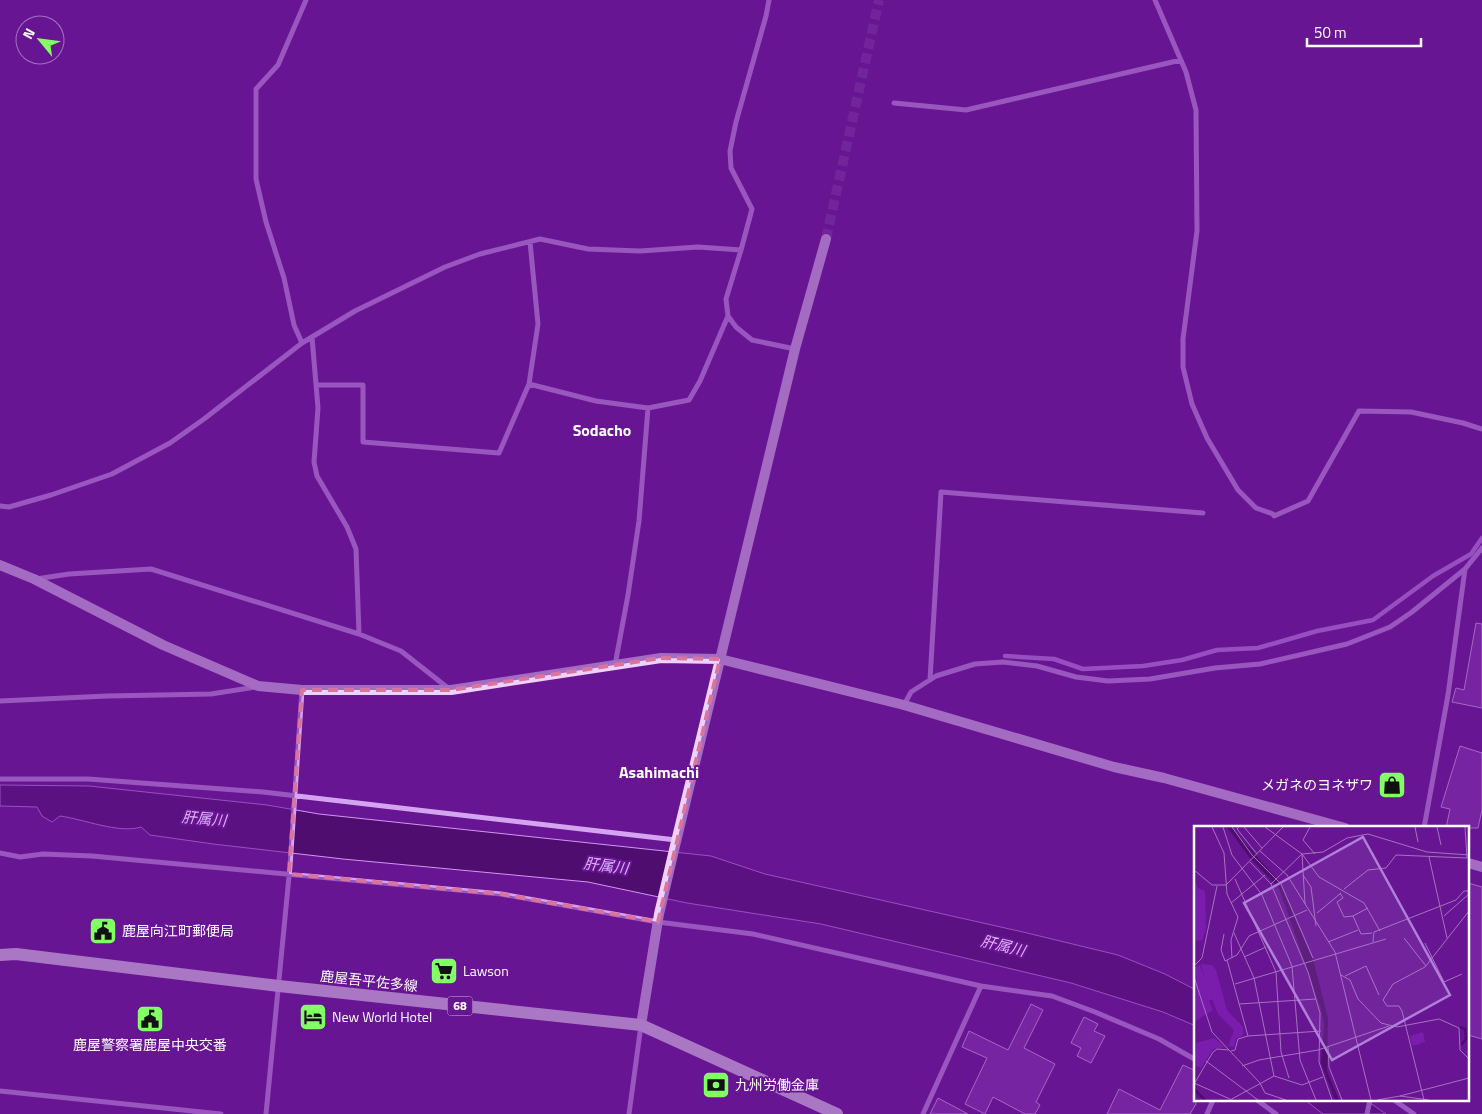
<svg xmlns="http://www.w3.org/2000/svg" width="1482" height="1114" viewBox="0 0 1482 1114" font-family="'Titillium Web','Noto Sans JP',sans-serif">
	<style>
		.water { fill: #4f0d6f; stroke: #d196f4 }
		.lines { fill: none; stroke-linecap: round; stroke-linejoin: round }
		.stream { stroke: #d196f4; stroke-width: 4.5 }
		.building { fill: #8a35b7; stroke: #eacbfc }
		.secondary-tunnel { stroke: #7f38a3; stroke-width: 10; stroke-dasharray: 10 5; stroke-linecap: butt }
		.street { stroke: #d5a4f1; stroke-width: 5 }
		.secondary { stroke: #eed2fc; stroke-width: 10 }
		.primary { stroke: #faeeff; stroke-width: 12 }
		.marked { fill: none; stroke: #da749d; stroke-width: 4; stroke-dasharray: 10 6; stroke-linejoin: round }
		.labels { text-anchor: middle; stroke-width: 4; stroke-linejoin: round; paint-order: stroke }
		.shield { fill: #681593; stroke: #d2b9df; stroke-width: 1 }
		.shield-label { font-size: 12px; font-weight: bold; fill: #fff }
		.poi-label { font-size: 14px; fill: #fff; stroke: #681593; text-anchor: start }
		.street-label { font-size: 14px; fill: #fff; stroke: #681593 }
		.water-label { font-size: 15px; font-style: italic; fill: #deb0f8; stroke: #681593 }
		.quarter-label { font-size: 16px; font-weight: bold; fill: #fff; stroke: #681593 }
		.inset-river { fill: none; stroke: #4f0d6f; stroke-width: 2.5 }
		.inset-road { fill: none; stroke: #a473be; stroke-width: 1 }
		.view { fill: #b080d9; fill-opacity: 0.15; stroke: #b080d9; stroke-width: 2.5 }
		.inset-edge { fill: none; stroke: #fff; stroke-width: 2.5 }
	</style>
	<rect width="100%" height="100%" fill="#681593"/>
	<path class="water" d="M0,785L89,786L267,805L319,814L711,856L765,874L1023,932L1118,955L1165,974L1196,990V1026L1163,1012L1071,983L821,924L687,903L588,882L343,859L213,844L150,835L141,827C119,834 83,819 60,816L52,822L42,816L37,807L0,806Z
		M1305,1100H1366L1386,1114H1323Z"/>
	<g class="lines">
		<path class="stream" d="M1005,656L1054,659L1083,669L1143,666L1182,660L1217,650L1258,648L1317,631L1373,620L1433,576L1471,554L1482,538"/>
	</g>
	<path class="building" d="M1476,623L1482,624V708L1452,702L1456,688L1464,690Z
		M1460,746L1482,753V810L1478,828H1446L1450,809L1441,807Z
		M1468,883L1482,887V1039L1468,1035Z
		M1031,1004L1043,1010L1024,1048L1055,1064L1036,1102L1040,1105L1035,1114H1025L993,1097L985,1114L965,1104L987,1058L962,1047L969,1031L1008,1050Z
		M1084,1017L1098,1024L1094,1031L1105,1036L1091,1063L1077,1056L1081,1048L1071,1043Z
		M1183,1065L1196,1071V1104L1190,1114H1107L1119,1089L1160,1110Z
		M938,1098L968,1114H930Z"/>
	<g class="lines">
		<path class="secondary-tunnel" d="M826,239L879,0"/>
		<path class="street" d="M769,0L766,16L736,122L730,151L731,168L752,209L741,250L726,299L728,316L736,327L752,340L795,349
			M1155,0L1186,72L1196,110L1197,231L1183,339V367L1192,404L1207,438L1238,490L1256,508L1273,514L1274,516L1308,501L1359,411L1411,412L1463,423L1482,429
			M894,103L966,110L1181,60
			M312,337L318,408L314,462L317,476L347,527L356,549L359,634
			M302,343L294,325L284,278L266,222L256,179V89L278,65L306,0
			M529,384L538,324L530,242
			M316,385H363V442L499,453L529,384L596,401L648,408L689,400L700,381L728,316
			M0,506L9,507L51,495L112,474L170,443L204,419L302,343L355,311L445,267L480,254L540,239L588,249L640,251L698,247L741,250
			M36,579L69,574L151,569L359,634L401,651L448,688
			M615,665L628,595L639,521L648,408
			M930,680L941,492L1203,513
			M0,701L107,696L211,694L256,687
			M904,705L911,692L936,676L975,664L1003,662L1037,666L1076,677L1108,681L1150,679L1215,668L1260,664L1347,644L1390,627L1412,612L1465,569L1482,548
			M0,779H88L263,792L676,840
			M1424,828L1448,695L1465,569
			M0,853L20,857L43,854L92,856L501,894L658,922L753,934L981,986L1052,996L1095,1012L1159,1039L1196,1060
			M0,1091L221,1114
			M1257,1100L1276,1114
			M1394,1100L1414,1114
			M266,1114L290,866L302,690
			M629,1114L641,1025
			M923,1114L981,986
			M1207,1114L1213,1100
			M1367,1114L1370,1100"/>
		<path class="secondary" d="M0,565L34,579L163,645L258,686L302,690H451L661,658L720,659L904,705L1114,767L1164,778L1345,828
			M1468,863L1482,867
			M641,1025L659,914L674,850L795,349L826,239"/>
		<path class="primary" d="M0,955L16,954L279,986L641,1025L837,1114"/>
	</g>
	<path d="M0 0H1482V1114H0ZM661,658L720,659L658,922L501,894L289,874L302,690H451Z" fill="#681593" fill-opacity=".55" fill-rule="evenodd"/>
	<path class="marked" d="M661,658L720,659L658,922L501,894L289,874L302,690H451Z"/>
	<defs>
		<g id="shop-square" transform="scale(1.4375)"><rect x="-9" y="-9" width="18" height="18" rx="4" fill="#82ff64" stroke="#681593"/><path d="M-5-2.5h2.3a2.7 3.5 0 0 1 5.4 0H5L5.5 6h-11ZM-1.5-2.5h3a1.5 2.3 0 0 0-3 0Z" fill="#111"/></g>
		<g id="civic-square" transform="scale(1.4375)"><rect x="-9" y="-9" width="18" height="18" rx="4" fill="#82ff64" stroke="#681593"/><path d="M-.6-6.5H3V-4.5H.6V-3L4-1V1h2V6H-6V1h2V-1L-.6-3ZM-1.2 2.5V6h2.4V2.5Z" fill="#111"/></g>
		<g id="supermarket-square" transform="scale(1.4375)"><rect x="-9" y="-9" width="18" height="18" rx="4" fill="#82ff64" stroke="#681593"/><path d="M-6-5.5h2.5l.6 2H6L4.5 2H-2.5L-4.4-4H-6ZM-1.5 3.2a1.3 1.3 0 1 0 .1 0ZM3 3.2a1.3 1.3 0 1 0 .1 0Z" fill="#111"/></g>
		<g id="hotel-square" transform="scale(1.4375)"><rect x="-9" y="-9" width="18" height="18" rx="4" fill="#82ff64" stroke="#681593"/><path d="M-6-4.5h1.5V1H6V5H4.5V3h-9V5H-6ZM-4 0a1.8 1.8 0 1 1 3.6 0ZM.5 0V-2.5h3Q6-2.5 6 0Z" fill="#111"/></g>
		<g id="bank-square" transform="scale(1.4375)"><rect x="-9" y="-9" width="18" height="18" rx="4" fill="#82ff64" stroke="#681593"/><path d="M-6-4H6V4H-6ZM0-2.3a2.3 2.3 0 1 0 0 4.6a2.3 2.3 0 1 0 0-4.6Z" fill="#111"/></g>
	</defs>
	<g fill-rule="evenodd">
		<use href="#shop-square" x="1392" y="785"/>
		<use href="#civic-square" x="103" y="931"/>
		<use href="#supermarket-square" x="444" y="971"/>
		<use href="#hotel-square" x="313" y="1017"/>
		<use href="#civic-square" x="150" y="1019"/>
		<use href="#bank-square" x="716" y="1085"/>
	</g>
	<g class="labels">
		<rect class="shield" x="447.5" y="996.5" width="25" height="19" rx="4"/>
		<g class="shield-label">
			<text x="460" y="1010">68</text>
		</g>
		<g class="poi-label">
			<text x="1373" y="790" text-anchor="end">メガネのヨネザワ</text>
			<text x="122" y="936">鹿屋向江町郵便局</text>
			<text x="463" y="976">Lawson</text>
			<text x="332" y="1022">New World Hotel</text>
			<text x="150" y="1050" text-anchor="middle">鹿屋警察署鹿屋中央交番</text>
			<text x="735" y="1090">九州労働金庫</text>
		</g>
		<g class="street-label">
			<text transform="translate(369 981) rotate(6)" y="5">鹿屋吾平佐多線</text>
		</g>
		<g class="water-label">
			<text transform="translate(204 819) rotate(5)" y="5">肝属川</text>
			<text transform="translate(606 866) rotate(7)" y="5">肝属川</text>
			<text transform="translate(1003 946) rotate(14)" y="5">肝属川</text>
		</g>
		<g class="quarter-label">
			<text x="602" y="436">Sodacho</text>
			<text x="659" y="778">Asahimachi</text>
		</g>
	</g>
	<g transform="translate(1194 826)">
		<rect width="275" height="275" fill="#681593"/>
		<path d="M0,53L4,62L11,65L12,103L8,114L0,115ZM7,138L18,139L22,144L33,184L49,201V209L42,213L40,221L34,220L40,204L24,188L18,173L15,175L19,184L0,196V141L6,139L11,153ZM229,206L231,216L218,220L216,210ZM20,212L31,221L19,223L7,242L0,239L2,217Z" fill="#7a1dac"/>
		<path d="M33,1H37L84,54L120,137L134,192L133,245L145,274H141L127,237L130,199L127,183L85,62L55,31Z" fill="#4f0d6f"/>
		<path class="inset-river" d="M266,201L271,203L272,213L267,219M0,263L11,274"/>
		<path class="inset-road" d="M18,1L30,27L33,68L44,91L37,114L38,132M29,1L38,29L68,69L98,140L106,234L122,274M38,1L58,29L87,58L119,132M45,1L43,3L63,28M50,1L68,22M71,1L108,28L129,26L153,12L174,8L233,26L275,29M116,1L109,14L121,28M221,1L224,16M243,1L247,19M66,25L93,49L141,126L177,274M108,28L125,51L170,77L186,105M108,28L111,78M235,31L253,112M56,36L77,58L114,146L126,187L125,236L138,274M0,44L18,59H32L89,1M109,49L117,61L122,100M41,53L82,146L87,226L95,252M77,58L108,28M150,63L174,44L192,42L202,29L273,32L271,1M146,67L149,72L143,76L150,91L159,90L167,108L178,107M37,77L71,49M123,87L147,67M159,90L174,82M250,90L275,68M40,107L60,152L80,250M30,108L27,124L31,135L43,129L55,110L113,84M210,112L232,140M134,116L164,104M179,116L180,106L262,74L270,65H275M231,117L250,156L268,148M50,131L72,121M33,134L54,210M0,140L8,132L23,60M147,149L156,154L164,173L187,197L203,201L245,193L265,202L266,224L275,233M151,150L172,140L185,169M0,151L18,206L66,257L71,267L92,274M41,158L192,113M45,178L122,173M134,221L135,241L148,274M37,225L41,224L44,213L54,210L127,205M12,235L64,274M48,240L65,234L124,224L195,200M0,257L36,273M0,258L19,226L23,223L35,224M206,270L275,252M36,274L80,250L108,259L129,251M183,274L206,270L235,274M230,274L208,185L205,180H193L189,174L199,158L231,141L275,85"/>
		<path class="view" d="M169,11L256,169L138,234L50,77Z"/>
		<rect width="275" height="275" class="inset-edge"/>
	</g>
	<g transform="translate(40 40) rotate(299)"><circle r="24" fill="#681593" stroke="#a473be"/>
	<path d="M0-4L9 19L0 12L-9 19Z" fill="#82ff64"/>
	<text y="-8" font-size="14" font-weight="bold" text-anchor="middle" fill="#ffffff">N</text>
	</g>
	<path d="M1307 38v8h114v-8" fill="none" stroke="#ffffff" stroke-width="2.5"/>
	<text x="1314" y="38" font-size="15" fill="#ffffff" stroke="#681593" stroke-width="4" paint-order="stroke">50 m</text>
</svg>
